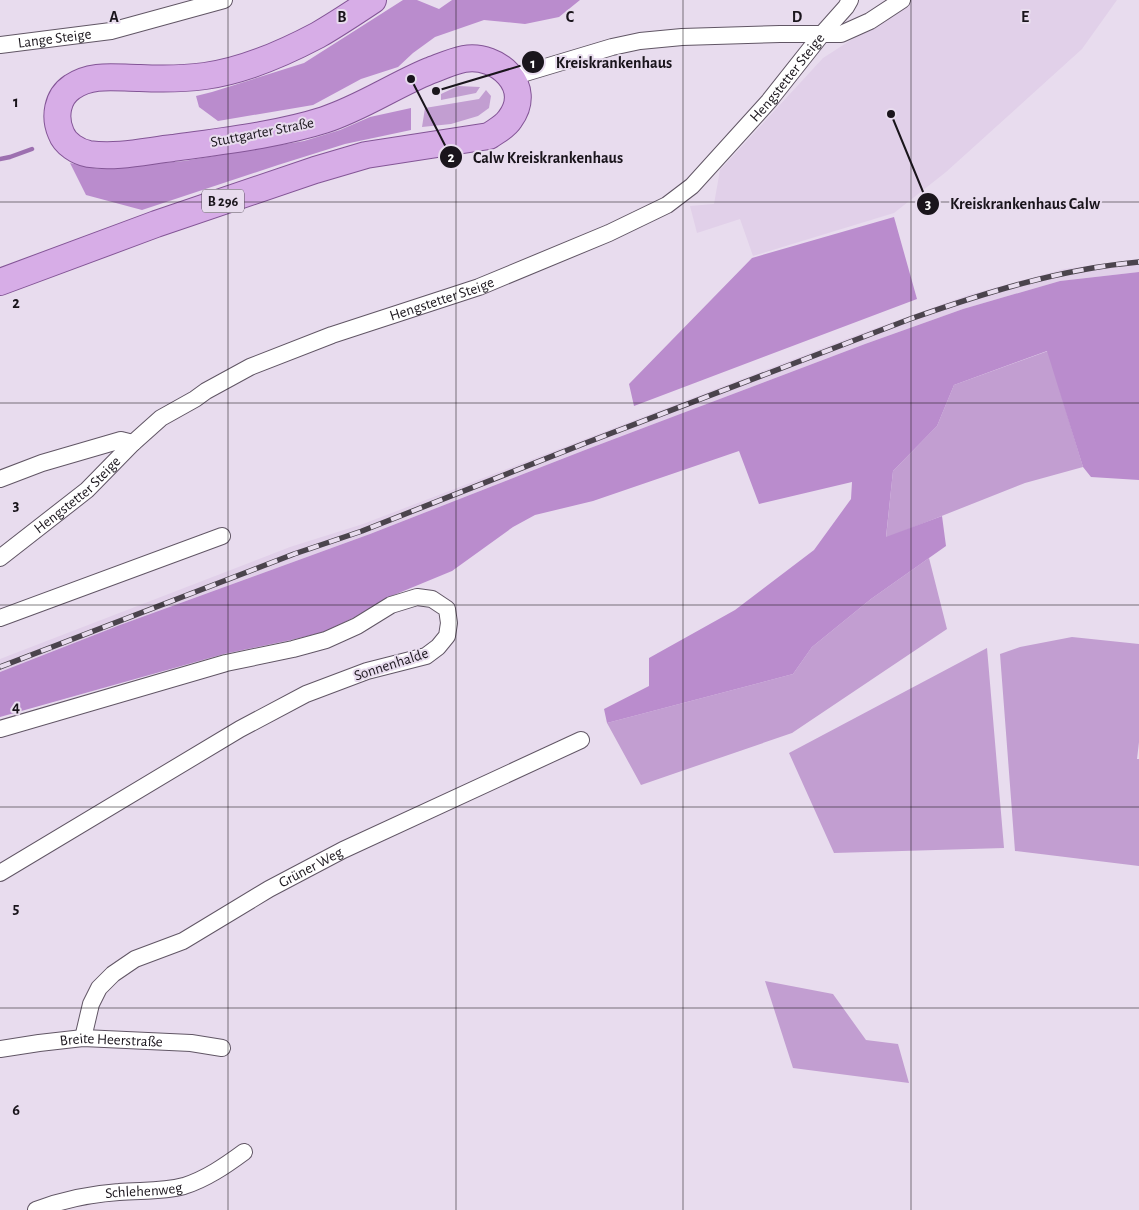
<svg xmlns="http://www.w3.org/2000/svg" width="1139" height="1210" viewBox="0 0 1139 1210" font-family="'Alegreya Sans',sans-serif">
	<style>
		.built { fill: #e1d0e9 }
		.green { fill: #c29ed1 }
		.forest { fill: #ba8ccd }
		.lines { fill: none; stroke-linecap: round; stroke-linejoin: round }
		.stream { stroke: #9d70b0; stroke-width: 4.5 }
		.street-casing { stroke: #615665; stroke-width: 18 }
		.primary-casing { stroke: #835596; stroke-width: 28 }
		.street { stroke: #fff; stroke-width: 16 }
		.primary { stroke: #d7ade7; stroke-width: 26 }
		.rail-casing { stroke: #4b444d; stroke-width: 5.5 }
		.rail { stroke: #e8dcee; stroke-width: 4; stroke-dasharray: 11; stroke-linecap: butt }
		.grid { fill: none; stroke: #1a151c; stroke-width: 1; stroke-opacity: 0.55 }
		.labels { text-anchor: middle; stroke-width: 4; stroke-linejoin: round; paint-order: stroke }
		.shield { fill: #e8dcee; stroke: #58515b; stroke-width: 1 }
		.shield-label { font-size: 14px; font-weight: bold; fill: #1a151c }
		.street-label { font-size: 15px; fill: #1a151c; stroke: #e8dcee }
		.grid-label { font-size: 16px; text-anchor: middle; font-weight: bold; fill: #1a151c; stroke: #e8dcee; stroke-width: 4; stroke-linejoin: round; paint-order: stroke }
		.leader { fill: none; stroke: #1a151c; stroke-width: 2 }
		.callout-dot { fill: #1a151c; stroke: #e8dcee; stroke-width: 2 }
		.mark-label { font-size: 15px; text-anchor: middle; font-weight: bold; fill: #fff }
		.callout-label { font-size: 16px; text-anchor: middle; font-weight: bold; fill: #1a151c; stroke: #e8dcee; stroke-width: 4; stroke-linejoin: round; paint-order: stroke }
	</style>
	<rect width="100%" height="100%" fill="#e8dcee"/>
	<path class="built" d="M901,0H1117L1082,49L946,172L894,213L753,256L740,219L697,233L690,206L714,204L720,170L823,58L904,6Z
		M1139,259V272L1060,281L963,309L865,344L585,450L370,534L120,625L0,672V659L290,547L363,524L862,333L968,295L1064,269Z"/>
	<path class="green" d="M458,86L480,87L476,93L441,100V94Z
		M486,90L491,96L489,108L478,116L451,124L422,127L425,108L479,99Z
		M1048,351L1083,467L1025,483L886,538L893,471L937,426L954,385Z
		M929,558L947,629L792,733L641,785L607,723L793,674L812,647L871,599Z
		M1072,637L1139,644V742L1137,759H1139V866L1015,851L1000,654L1020,647Z
		M987,648L1004,848L834,853L789,753Z
		M765,981L833,994L866,1040L898,1044L909,1083L793,1068Z"/>
	<path class="forest" d="M403,0H417L439,9L452,0H580L559,17L525,24L484,20L435,37L413,53L398,67L361,79L313,105L218,121L199,107L196,96L212,92L304,63Z
		M411,108V130L345,144L278,165L142,210L86,195L70,163L98,169L184,161L304,141L340,130L370,117Z
		M894,217L917,299L634,406L629,384L752,258Z
		M1139,272V480L1091,477L1083,467L1047,351L954,385L937,426L893,471L886,537L942,516L946,546L871,599L812,647L793,674L607,723L604,709L649,686V658L735,610L814,550L851,499L852,482L759,504L739,451L593,501L535,515L513,527L452,571L389,597L355,617L324,632L291,640L224,654L0,717V672L120,625L370,534L585,450L865,344L963,309L1060,281Z"/>
	<g class="lines">
		<path class="stream" d="M0,159L10,157L32,149"/>
		<g class="street-casing">
			<g id="street">
				<path id="s1" d="M0,45L111,31L224,0"/>
				<path d="M512,77L612,47L640,41L682,37L780,34H841L870,21L902,0"/>
				<path d="M0,479L42,463L121,440L133,443"/>
				<path id="s2" d="M0,558L87,490L133,443L161,418L195,399L206,391L250,367L332,335L479,287L609,233L667,205L692,186L769,101L822,34L846,7L850,0"/>
				<path d="M0,618L222,536"/>
				<path d="M0,729L226,663L293,649L326,640L357,626L391,605L417,597L432,599L447,609L449,623L447,636L438,647L426,656L367,671L306,694L240,729L0,873"/>
				<path id="s3" d="M83,1038L91,1004L99,988L113,974L135,959L183,941L269,889L343,850L581,740"/>
				<path id="s4" d="M0,1049L39,1043L83,1038L191,1043L222,1048"/>
				<path id="s5" d="M36,1210C62,1200 90,1194 119,1192C140,1190 162,1192 184,1186C206,1179 225,1166 244,1152"/>
			</g>
		</g>
		<g class="primary-casing">
			<path id="primary" d="M0,282L156,224L315,170L366,155L489,136C496,131 505,127 510,119C534,87 498,53 464,59C453,61 440,67 429,71C393,86 361,108 324,120C277,135 222,141 173,148C146,151 117,158 89,154C78,152 65,144 61,133C54,117 57,97 72,87C92,73 116,78 140,78C161,79 183,79 205,76C243,71 284,53 318,35C337,24 355,12 373,0"/>
		</g>
		<use href="#street" class="street"/>
		<use href="#primary" class="primary"/>
		<g class="rail-casing">
			<path id="rail" d="M0,667L294,554L362,531L583,444L910,319C984,293 1060,269 1139,262"/>
		</g>
		<use href="#rail" class="rail"/>
	</g>
	<path class="grid" d="M228,0V1210M456,0V1210M683,0V1210M911,0V1210M0,202H1139M0,403H1139M0,605H1139M0,807H1139M0,1008H1139"/>
	<g class="labels">
		<rect class="shield" x="202" y="189.5" width="42" height="23" rx="4"/>
		<g class="shield-label">
			<text x="223" y="206">B 296</text>
		</g>
		<g class="street-label">
			<text dy="5" stroke="none"><textPath href="#s1" startOffset="55">Lange Steige</textPath></text>
			<text dy="5" stroke="none"><textPath href="#s2" startOffset="940">Hengstetter Steige</textPath></text>
			<text transform="translate(262 132) rotate(-11)" y="5">Stuttgarter Straße</text>
			<text dy="5" stroke="none"><textPath href="#s2" startOffset="520">Hengstetter Steige</textPath></text>
			<text dy="5" stroke="none"><textPath href="#s2" startOffset="100">Hengstetter Steige</textPath></text>
			<text transform="translate(391 664) rotate(-18)" y="5">Sonnenhalde</text>
			<text dy="5" stroke="none"><textPath href="#s3" startOffset="298">Grüner Weg</textPath></text>
			<text dy="5" stroke="none"><textPath href="#s4" startOffset="112">Breite Heerstraße</textPath></text>
			<text dy="5" stroke="none"><textPath href="#s5" startOffset="110">Schlehenweg</textPath></text>
		</g>
	</g>
	<g class="grid-label">
		<text x="114" y="22">A</text>
		<text x="342" y="22">B</text>
		<text x="570" y="22">C</text>
		<text x="797" y="22">D</text>
		<text x="1025" y="22">E</text>
		<text x="16" y="107">1</text>
		<text x="16" y="308">2</text>
		<text x="16" y="510">3</text>
		<text x="16" y="712">4</text>
		<text x="16" y="913">5</text>
		<text x="16" y="1115">6</text>
	</g>
	<path class="leader" d="M436 91L533 62M411 79L451 157M891 114L928 204"/>
	<g class="callout-dot">
		<circle cx="436" cy="91" r="5"/>
		<circle cx="411" cy="79" r="5"/>
		<circle cx="891" cy="114" r="5"/>
		<circle cx="533" cy="62" r="12"/>
		<circle cx="451" cy="157" r="12"/>
		<circle cx="928" cy="204" r="12"/>
	</g>
	<g class="mark-label">
		<text x="533" y="68">1</text>
		<text x="451" y="162">2</text>
		<text x="928" y="209">3</text>
	</g>
	<g class="callout-label">
		<text x="614" y="68">Kreiskrankenhaus</text>
		<text x="548" y="163">Calw Kreiskrankenhaus</text>
		<text x="1025" y="209">Kreiskrankenhaus Calw</text>
	</g>
</svg>
